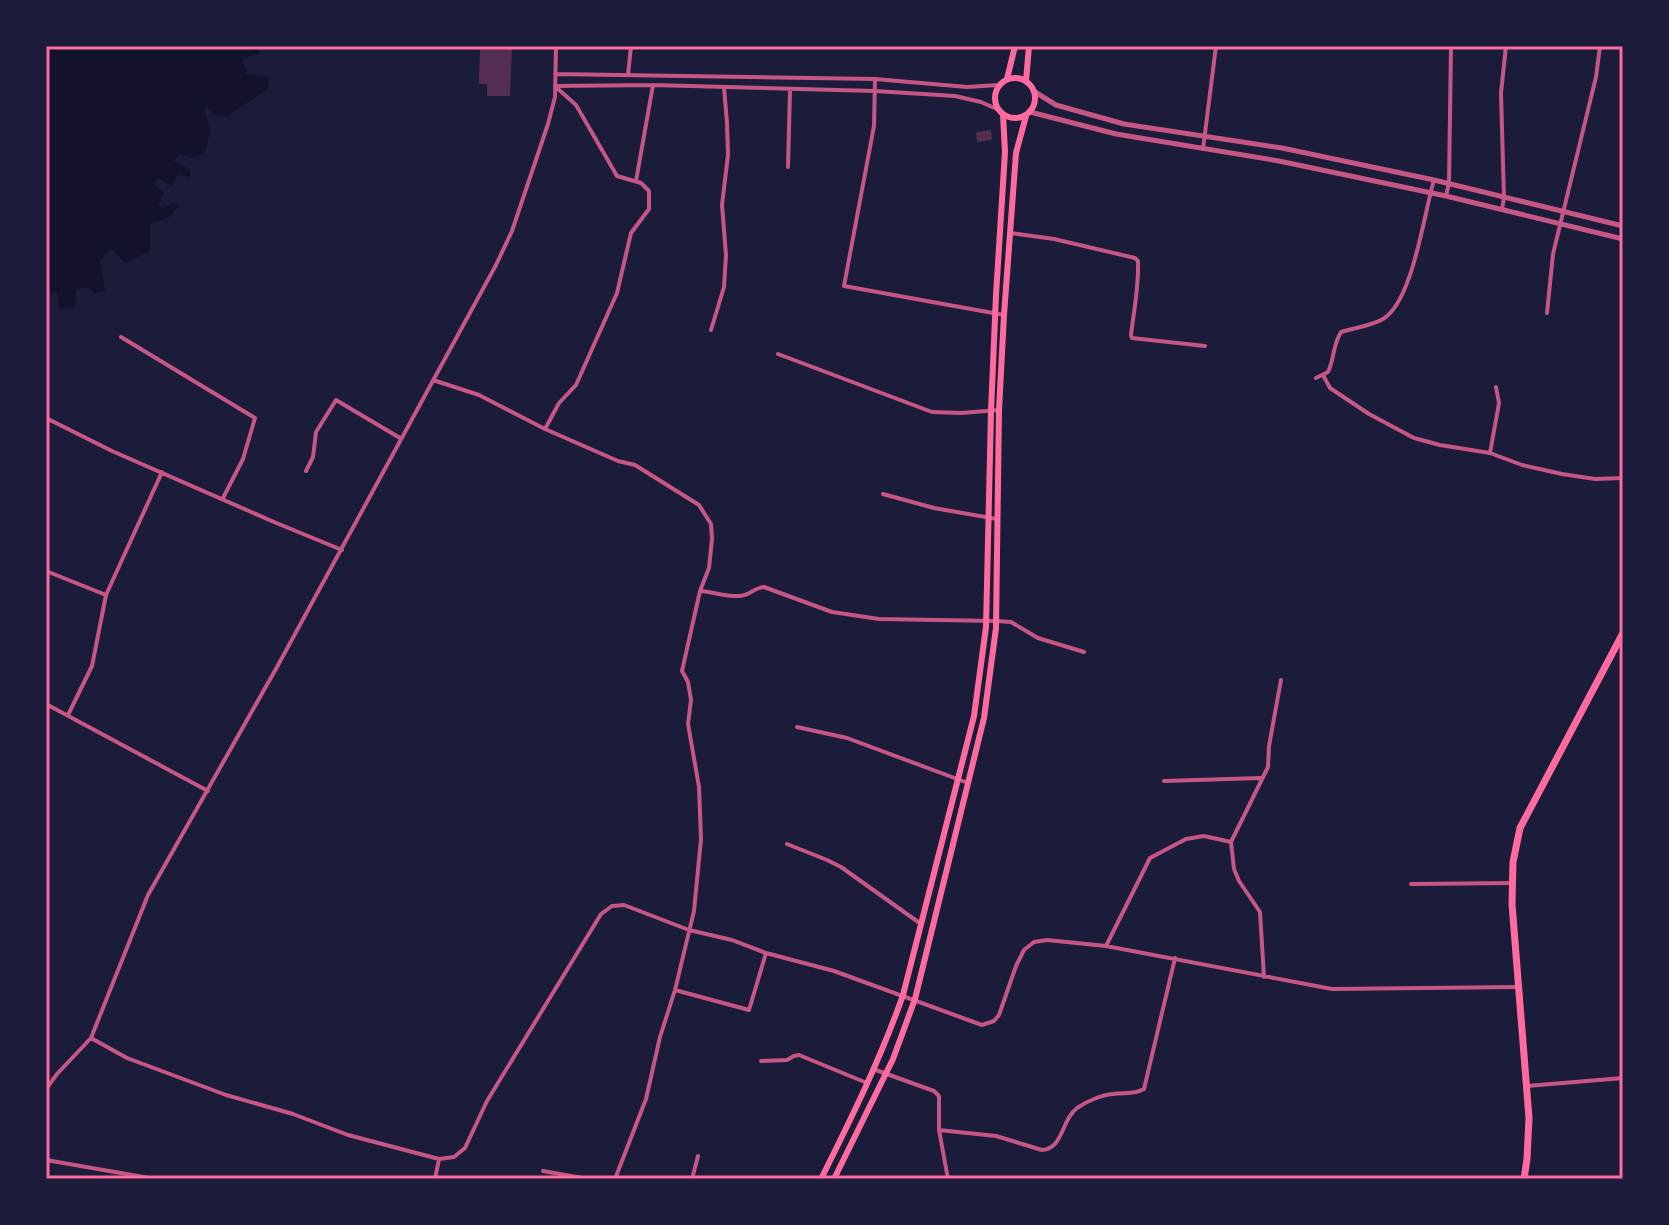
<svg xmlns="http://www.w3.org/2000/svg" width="1669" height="1225" viewBox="0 0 1669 1225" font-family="'Roboto Condensed',sans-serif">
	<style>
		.water { fill: #12122b }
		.building { fill: #542f53 }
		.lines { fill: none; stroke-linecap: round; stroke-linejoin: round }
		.minor { stroke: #c65784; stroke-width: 4 }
		.tertiary { stroke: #c65784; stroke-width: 5 }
		.secondary { stroke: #ff6b9d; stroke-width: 6 }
		.primary { stroke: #ff6b9d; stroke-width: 7 }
		.neatline { fill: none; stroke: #ff6b9d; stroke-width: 3 }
	</style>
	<rect width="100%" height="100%" fill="#1b1b3a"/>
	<path class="water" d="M46,46H255L260,53L242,59L247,74L269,77L268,89L227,116L215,115L207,107L204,109L210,132L205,153L193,158L179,154L174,161L190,170V177L178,174L172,186L157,178L154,183L164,194L158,206L164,208L173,202L179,206L169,217L150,224V251L125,263L111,248L100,261L105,290L95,294L88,287L76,289L75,307L59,309L57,291L46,293Z"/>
	<path class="building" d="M480,46H512L510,96H487V84H479Z
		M991,130L992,140L977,142L976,132Z"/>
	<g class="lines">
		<path class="minor" d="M555,74L875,79L967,87L999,85
			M628,75L631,46
			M875,79L874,126L844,286L1004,315
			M555,86L653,85L875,91L955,96L981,102L999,110
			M1203,149L1216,46
			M788,167L790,90
			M636,181L653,85
			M1446,196L1449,183L1451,46
			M1502,209L1504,198L1501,93L1506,46
			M1010,233L1054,239L1135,258L1138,261C1139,288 1134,309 1131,335L1132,338L1205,346
			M1547,313L1553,254L1596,77L1600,46
			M711,330L724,287L726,255L722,205L728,155L727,123L724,87
			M121,337L255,418L243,459L223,498
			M778,354L932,412L961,413L999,410
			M1323,375L1330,388L1369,414L1414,438L1440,445L1490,453L1522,465L1562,474L1595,479L1623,478
			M1316,378L1328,372C1335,357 1332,347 1341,332C1354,328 1371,326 1383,319C1413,301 1424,213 1434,180
			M433,380L479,395L545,429L618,461L635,465L699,505L711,524L712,539L709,568L700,591L682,671L688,682L691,700L688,724L699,787L701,839L694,911L675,990L660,1037L646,1099L615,1179
			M46,418L112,451L274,522L342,550
			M545,429L559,403L576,385L617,293L631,233L649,209V191L641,183L617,176L576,105L557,88
			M1490,453L1499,403L1496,387
			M306,471L313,457L316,432L336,400L400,438
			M883,494L934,508L997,519
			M46,571L106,595
			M700,591C713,592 728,597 740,596C750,595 754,588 764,587L832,612L879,619L996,621L1011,622L1038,638L1084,652
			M46,704L208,791
			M68,715L92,666L106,595L162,472
			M797,727L847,738L968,783
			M1164,781L1261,778
			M787,844L827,860L841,867L921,924
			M1411,884L1513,883
			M1106,946L1150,858L1186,839L1204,836L1231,842
			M1264,977L1260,912L1239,881L1234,869L1231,842L1268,767L1269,746L1281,680
			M675,990L749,1010L766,953
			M91,1038L127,1058L226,1095L293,1114L348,1135L439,1159L454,1157L465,1148L487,1101L601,914L612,906L624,905L689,930L732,940L766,953L834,971L982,1025L994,1021L999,1015L1016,966L1024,950L1034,942L1047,940L1106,946L1332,989L1518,987
			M761,1061L787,1060L794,1056L799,1055L867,1083
			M873,1069L934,1091L939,1096V1130L948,1179
			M1527,1086L1623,1078
			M46,1089L57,1074L91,1038L148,895L277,667L496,265L512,231L548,124L555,97L556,46
			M939,1130L996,1136L1042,1150C1064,1148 1061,1120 1077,1108C1087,1101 1102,1095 1113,1094C1124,1092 1134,1095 1144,1089L1175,958
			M46,1160L155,1179
			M543,1171L588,1179
			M435,1179L439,1159
			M692,1179L698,1156"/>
		<path class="tertiary" d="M1035,92L1056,105L1124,124L1282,148L1434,180L1623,226
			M1030,112L1116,134L1279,161L1446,196L1623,239"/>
		<path class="secondary" d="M995 98a20 20 0 1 1 40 0a20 20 0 1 1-40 0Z
			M1007,79L1015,46
			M1026,81L1029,46
			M821,1179C851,1119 881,1058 903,995L974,716L986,627L991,411L996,295L1005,152L1003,114
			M834,1179L893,1059L915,999L984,718L996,628L999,410L1004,315L1016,153L1026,116"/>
		<path class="primary" d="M1524,1179L1527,1159L1529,1118L1512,904L1513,862L1520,828L1623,633"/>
	</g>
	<rect width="1669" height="1225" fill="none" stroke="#1b1b3a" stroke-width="96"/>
	<rect x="48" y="48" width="1573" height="1129" class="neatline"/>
</svg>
